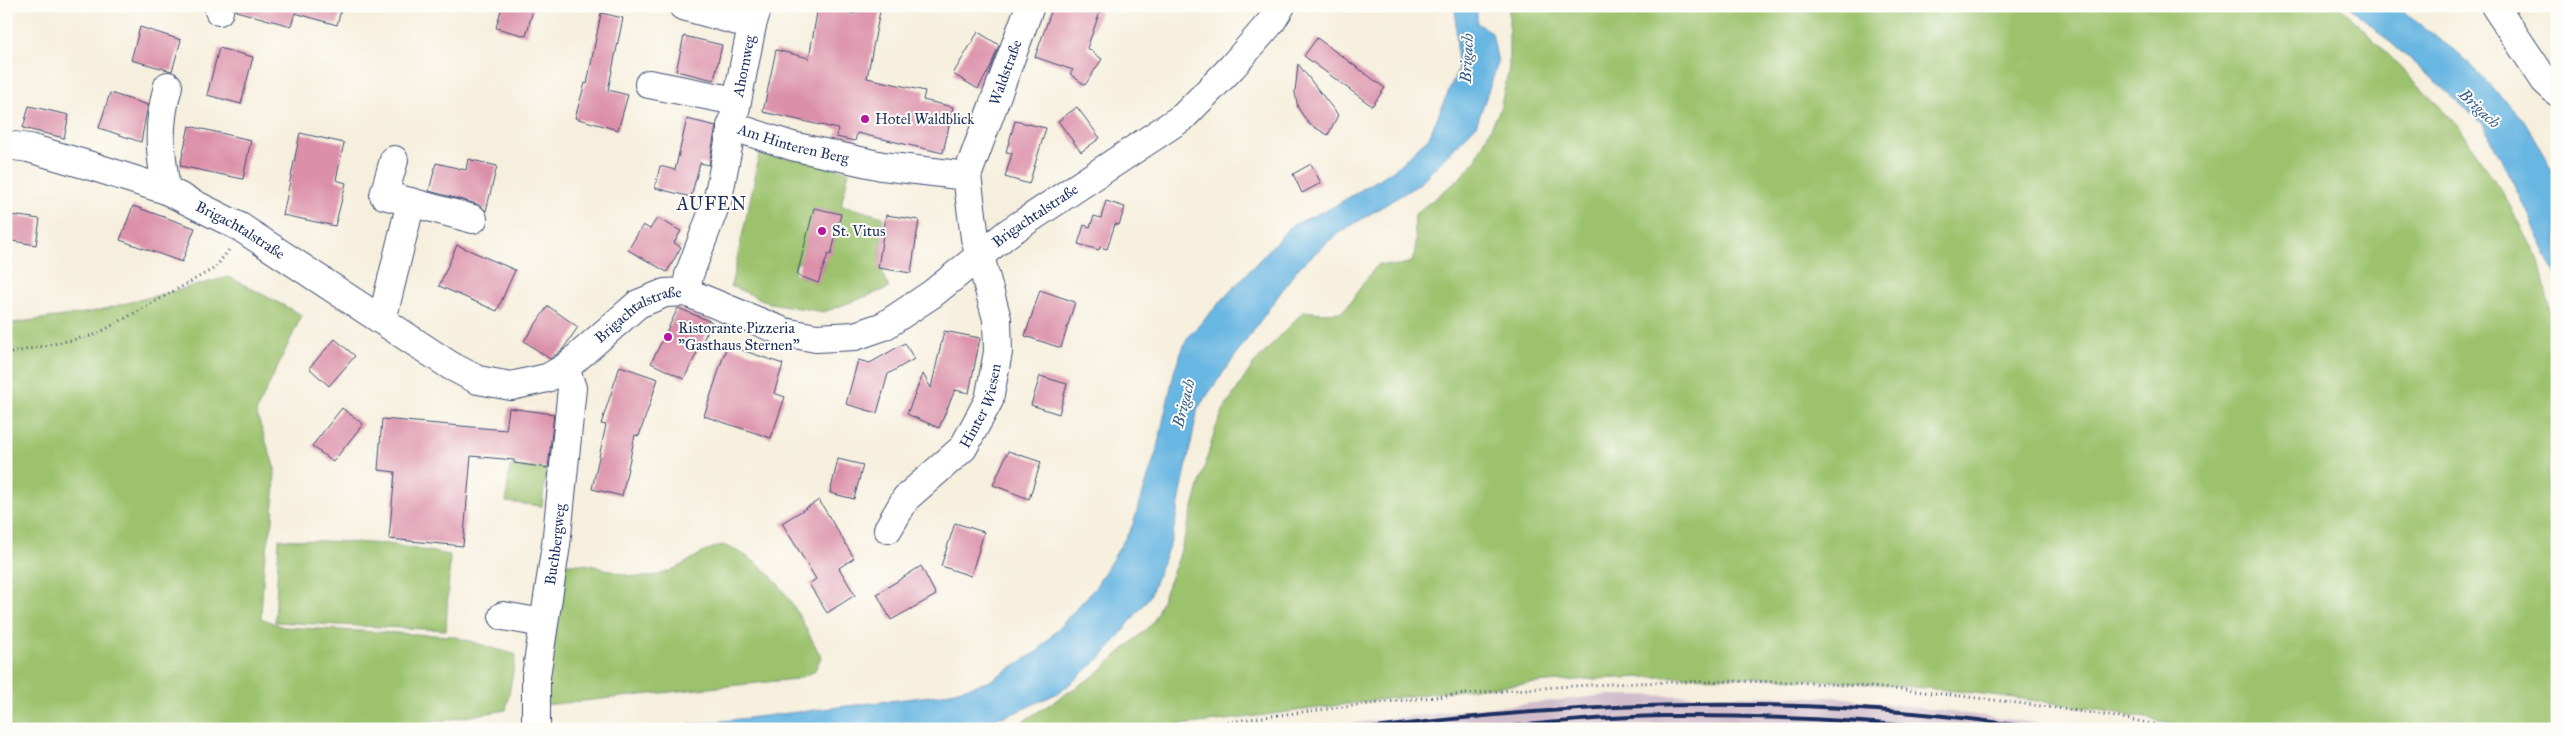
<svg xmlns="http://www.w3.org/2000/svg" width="2563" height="735" viewBox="0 0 2563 735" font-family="'IM FELL Great Primer',serif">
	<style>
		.industrial { fill: #d1bdcc }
		.green { fill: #9cc26d; stroke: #5c7866; fill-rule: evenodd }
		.water { fill: #68b6e2; stroke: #4272a0 }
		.building { fill: #db8fa9 }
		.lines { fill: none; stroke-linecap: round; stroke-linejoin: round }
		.minor-casing { stroke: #3c4c71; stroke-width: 30 }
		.path { stroke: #3c4c71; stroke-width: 3; stroke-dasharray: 1 4; stroke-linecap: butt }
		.minor { stroke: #fff; stroke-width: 28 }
		.rail { stroke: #1b2f5e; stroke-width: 4 }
		.poi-dot { fill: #b5179e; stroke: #fdfcf7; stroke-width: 2 }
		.labels { text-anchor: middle; stroke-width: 4; stroke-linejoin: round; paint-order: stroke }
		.street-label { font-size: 15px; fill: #1b2f5e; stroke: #fdfcf7 }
		.poi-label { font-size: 15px; fill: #1b2f5e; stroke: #fdfcf7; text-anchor: start }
		.water-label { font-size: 16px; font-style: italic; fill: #365e8c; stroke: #fdfcf7 }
		.quarter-label { font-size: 18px; letter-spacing: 1px; fill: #1b2f5e; stroke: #fdfcf7 }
	</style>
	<rect width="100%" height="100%" fill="#fdfcf7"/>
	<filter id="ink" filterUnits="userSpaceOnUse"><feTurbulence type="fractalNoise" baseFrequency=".02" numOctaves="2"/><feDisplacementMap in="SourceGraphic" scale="10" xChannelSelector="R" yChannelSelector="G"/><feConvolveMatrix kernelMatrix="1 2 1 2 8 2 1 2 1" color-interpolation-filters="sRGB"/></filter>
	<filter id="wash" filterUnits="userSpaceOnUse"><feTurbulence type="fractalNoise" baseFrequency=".0096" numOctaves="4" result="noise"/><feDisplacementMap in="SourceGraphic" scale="20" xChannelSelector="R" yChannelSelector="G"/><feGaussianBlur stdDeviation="1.12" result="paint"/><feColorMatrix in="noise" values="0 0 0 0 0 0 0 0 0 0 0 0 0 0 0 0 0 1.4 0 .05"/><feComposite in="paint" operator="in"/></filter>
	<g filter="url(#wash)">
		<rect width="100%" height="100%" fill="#f6efdd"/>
		<path class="industrial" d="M1607,695L1837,697L2082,729L1604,725L1570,729H1310L1392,718Z"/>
		<path class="green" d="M1509,6H2340L2458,125L2504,195L2539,260L2557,342V422L2547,477L2552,542L2557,548V729H2196C2126,712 2055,703 1983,694C1831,677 1677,670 1523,684C1398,694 1274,717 1149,728C1104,733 1057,729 1011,729L1094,676L1153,623L1179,557L1215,430L1224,409L1253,365L1304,311L1321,313L1342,312C1356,297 1364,279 1379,264L1396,266L1412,262C1419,243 1413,234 1415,214L1458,180L1475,161L1500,109L1509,68Z
			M759,154L810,161L849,172L841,205L883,217L879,264L889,288L824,312L770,303L731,286L755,178ZM814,208L841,214L831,255L826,254L824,270H821L818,283L794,274L797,262L805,264Z
			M229,277L302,315L256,412L275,469L273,520L264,562L261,618L283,627L452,636L516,655L506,710L393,729H6V324L92,312Z
			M510,466L546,469L542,506L506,502Z
			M279,539L388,544L450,555L446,630L275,622Z
			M722,545C778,564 795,609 821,657L814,672L796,679L544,705L566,564C574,564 582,564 590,565C608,569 625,577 643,577C673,577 695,552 722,545Z"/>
		<path class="water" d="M1455,6H1477V23L1492,33L1498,63L1476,126L1418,185L1337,234L1298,268L1198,408L1172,538L1150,596L1104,655L1060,692L1012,714L959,729H656L939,695L988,682L1038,651L1095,588L1132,527L1156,453L1175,368L1187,338L1291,226L1333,207L1394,170L1429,137L1458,69Z
			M2349,6H2395L2458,53L2524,120L2557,179V280L2527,210L2483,124Z"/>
		<g id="blocks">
			<path class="building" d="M236,6H342L337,25L295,13L291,26L236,11Z
				M502,6H534L526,36L496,28Z
				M856,6H881L867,78L925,91L923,100L953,107L943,153L857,133L855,141L836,137L838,129L763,112L776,50L809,58L818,7L855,14Z
				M1053,6H1102L1087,48L1102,59L1085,85L1070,74L1073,70L1035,57Z
				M601,13L623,18L608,90L628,95L618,130L575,118L585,83L587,84Z
				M140,27L181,40L172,71L131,60Z
				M978,32L999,45L990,68L978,89L953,74Z
				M684,36L722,45L714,80L676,71Z
				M1317,38L1385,88L1372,106L1304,56Z
				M219,48L253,57L241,104L207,95Z
				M1298,64L1338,115L1328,135L1309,124L1298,108L1295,93Z
				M110,93L148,105L141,142L99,128Z
				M29,106L69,115L64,138L23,128Z
				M1077,107L1100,138L1081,152L1058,121Z
				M687,119L716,126L709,165L700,163L691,197L655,188L660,166L675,170Z
				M1015,121L1046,128L1029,184L1005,177L1012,153L1006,152Z
				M189,126L251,140L243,179L180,166Z
				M300,133L344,143L336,180L346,183L335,226L283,215Z
				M468,159L497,166L486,211L477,204L429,191L436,163L466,170Z
				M1311,164L1321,183L1302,193L1293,174Z
				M1106,201L1125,207L1119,225L1115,224L1107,249L1100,247L1099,250L1078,244L1084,225L1090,227L1094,216L1101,218Z
				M133,206L195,228L182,262L120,240Z
				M814,208L841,214L831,255L828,254L818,283L797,275Z
				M11,215L40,219L36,245L7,240Z
				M886,215L919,220L911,273L878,268Z
				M657,218L681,231L674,243L681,247L667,272L628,250L643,225L650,229Z
				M457,245L515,270L497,311L439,286Z
				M1040,290L1075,302L1061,348L1025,336Z
				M548,306L578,327L563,349L550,359L524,341Z
				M678,308L712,322L684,379L651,363Z
				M944,331L980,338L969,393L955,390L939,428L907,414L923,374L931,388Z
				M335,339L355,356L329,386L309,368Z
				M905,343L914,359L888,374L877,413L846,404L858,360L870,363Z
				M727,345L783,364L774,393L785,397L771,438L704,416Z
				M620,366L658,379L639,436L635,435L622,496L592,489L606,425L601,424Z
				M1040,376L1067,384L1059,414L1031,405Z
				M342,408L363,424L333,462L312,446Z
				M509,408L554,414L548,468L514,463V460L471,456L463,546L389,539L395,472L378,470L382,419L506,430Z
				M1008,451L1041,462L1029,499L993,485Z
				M838,459L863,465L854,499L830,493Z
				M819,500L854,558L839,568L855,595L827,613L809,584L816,579L782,523Z
				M955,523L984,532L971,576L941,566Z
				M921,566L936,595L891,620L877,594Z"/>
		</g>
	</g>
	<g filter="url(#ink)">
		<use href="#blocks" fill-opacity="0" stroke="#3c4c71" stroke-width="1"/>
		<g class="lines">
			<g class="minor-casing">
				<g id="minor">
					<path d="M683,6L752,25"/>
					<path d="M2495,6L2545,81L2557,92"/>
					<path d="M219,11L220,6"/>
					<path d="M649,84L736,101"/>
					<path id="s1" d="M731,126L792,146L882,166L967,176"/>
					<path id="s2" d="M6,145L29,148L91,166L166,190L240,227L451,366L478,380L511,386L547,378L565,368L638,304L665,293L686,292L784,332L816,338L855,336L884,326L932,294L1008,233L1183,117L1232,67L1271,22L1281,6"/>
					<path d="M394,160L384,195L473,219"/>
					<path d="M166,190C160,149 157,127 168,86"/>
					<path id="s3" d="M686,292L689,275L718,198L752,25L758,6"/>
					<path d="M382,320L411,202"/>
					<path id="s4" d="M888,529L906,498L963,448L989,400L998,352L997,319L975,238L967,176L1030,6"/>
					<path d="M503,616L543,623"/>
					<path id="s5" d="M536,729V676L556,545L572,388L565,368"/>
				</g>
			</g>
			<path class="path" d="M6,354L95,335L215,268L231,247
				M1178,729C1379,700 1582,677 1785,682C1852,684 1919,691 1985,699C2049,707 2112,714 2174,729"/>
			<use href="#minor" class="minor"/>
			<path class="rail" d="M1367,729C1590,700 1819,693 2041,729
				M1485,729C1544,723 1604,717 1663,716C1758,715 1853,720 1948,729"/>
		</g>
	</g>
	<g class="poi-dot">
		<circle cx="865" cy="119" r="5"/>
		<circle cx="822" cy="231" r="5"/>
		<circle cx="668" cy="337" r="5"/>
	</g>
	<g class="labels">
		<g class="street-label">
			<text dy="5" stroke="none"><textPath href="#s3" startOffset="234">Ahornweg</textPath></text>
			<text dy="5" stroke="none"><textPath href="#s4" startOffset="505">Waldstraße</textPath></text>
			<text dy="5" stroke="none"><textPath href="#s1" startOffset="65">Am Hinteren Berg</textPath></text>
			<text dy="5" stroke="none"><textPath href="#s2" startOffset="1166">Brigachtalstraße</textPath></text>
			<text dy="5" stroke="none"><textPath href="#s2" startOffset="251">Brigachtalstraße</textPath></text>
			<text dy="5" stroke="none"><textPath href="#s2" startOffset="716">Brigachtalstraße</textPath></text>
			<text dy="5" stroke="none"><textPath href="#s4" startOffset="158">Hinter Wiesen</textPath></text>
			<text dy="5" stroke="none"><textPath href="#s5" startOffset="186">Buchbergweg</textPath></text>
		</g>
		<g class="poi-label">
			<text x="875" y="124">Hotel Waldblick</text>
			<text x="832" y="236">St. Vitus</text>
			<text x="678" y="333">Ristorante Pizzeria<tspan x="678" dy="17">"Gasthaus Sternen"</tspan></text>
		</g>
		<g class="water-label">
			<text transform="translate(1466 58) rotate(-87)" y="6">Brigach</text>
			<text transform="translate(2480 108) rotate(43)" y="6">Brigach</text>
			<text transform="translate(1183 403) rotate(-76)" y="6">Brigach</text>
		</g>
		<g class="quarter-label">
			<text x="712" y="210">AUFEN</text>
		</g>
	</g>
	<rect width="2563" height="735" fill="none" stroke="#fdfcf7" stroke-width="25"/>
</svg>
